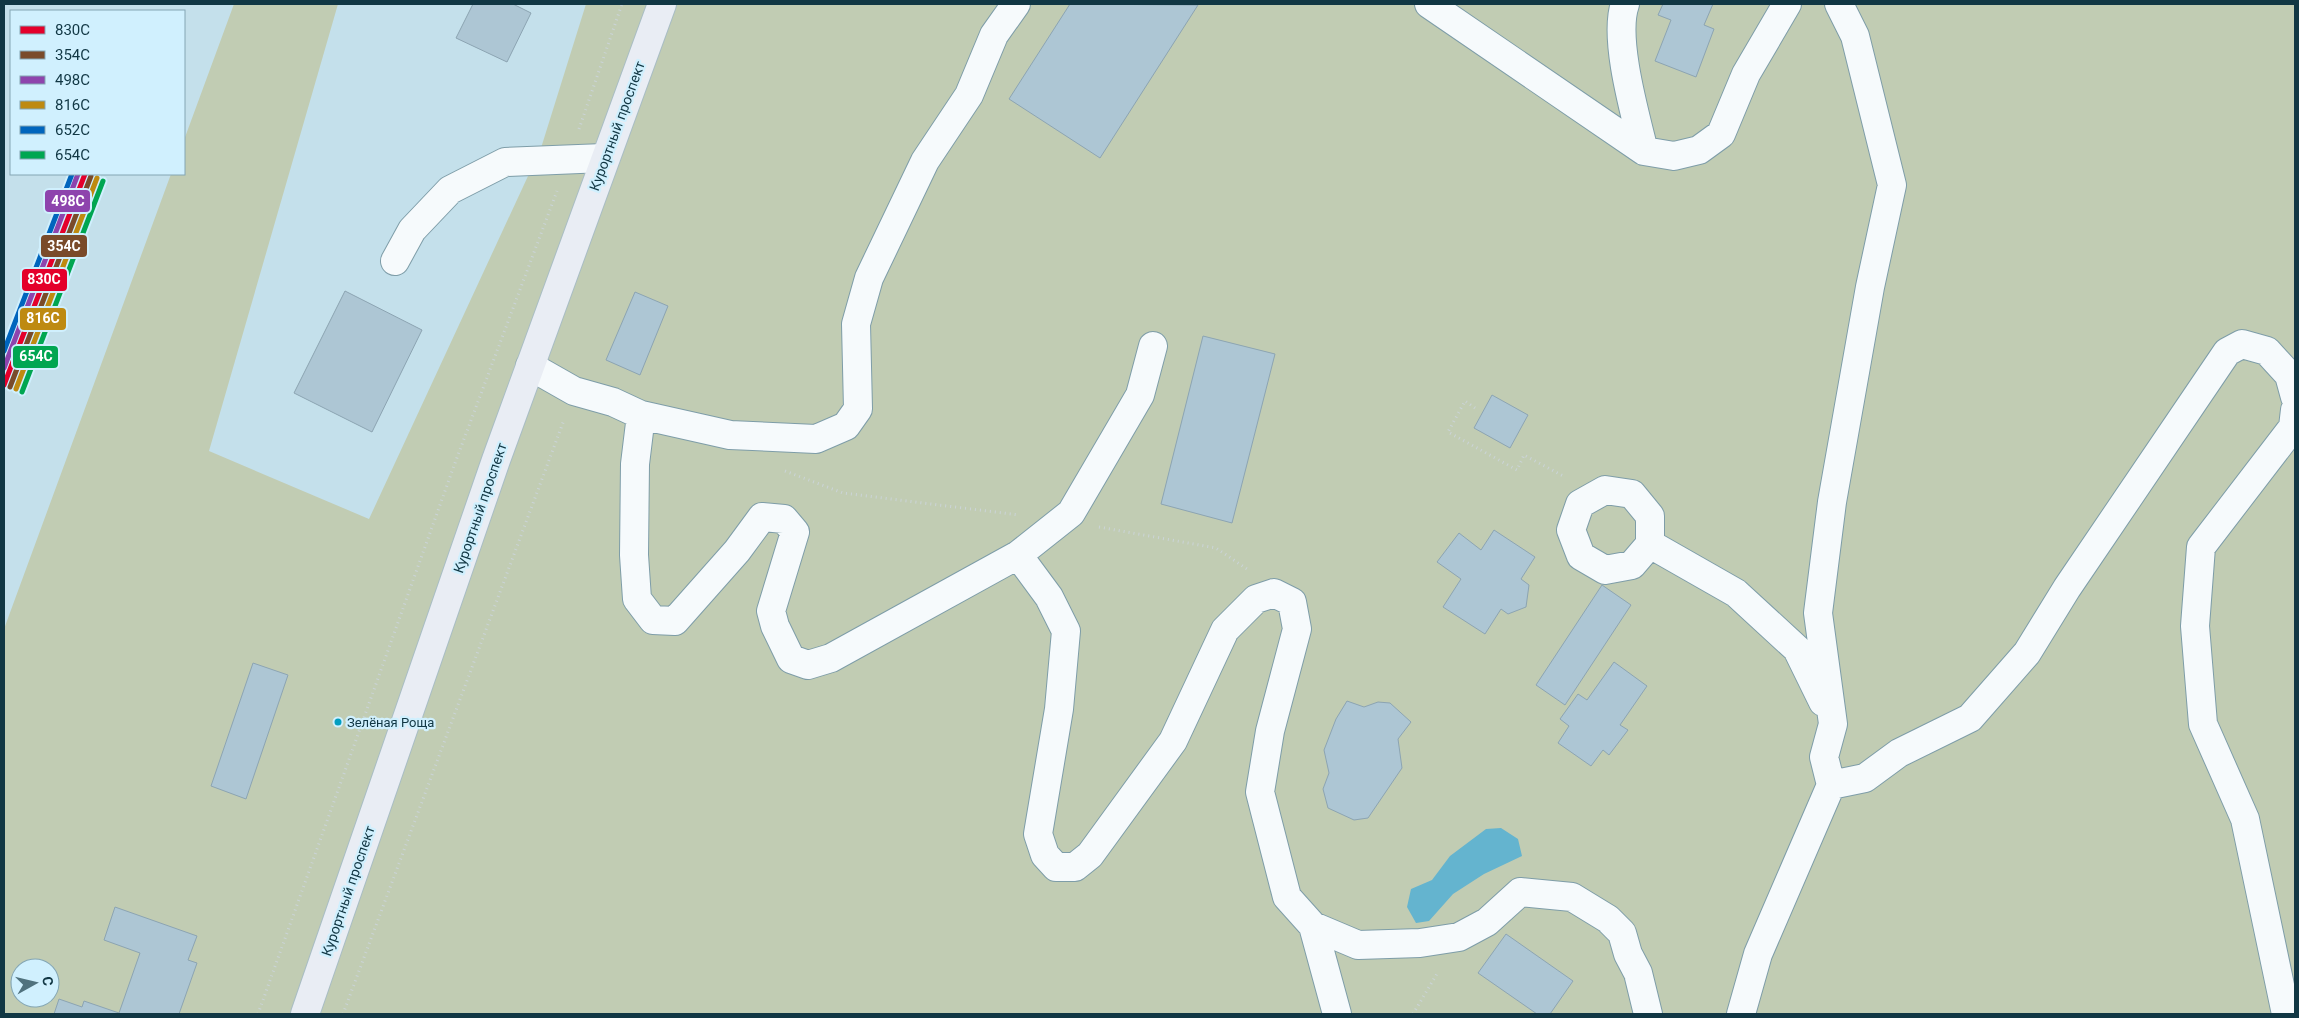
<svg xmlns="http://www.w3.org/2000/svg" width="2299" height="1018" viewBox="0 0 2299 1018" font-family="Roboto,sans-serif">
	<style>
		.green { fill: #c1ccb3; fill-rule: evenodd }
		.water { fill: #64b4cf }
		.building { fill: #adc6d4; stroke: #8ca4b2 }
		.lines { fill: none; stroke-linecap: round; stroke-linejoin: round }
		.minor-casing { stroke: #7e9da8; stroke-width: 30 }
		.major-casing { stroke: #a9bdc4; stroke-width: 30 }
		.path { stroke: #cbd4d7; stroke-width: 3; stroke-dasharray: 1 4; stroke-linecap: butt }
		.minor { stroke: #f6fafc; stroke-width: 28 }
		.major { stroke: #e9edf4; stroke-width: 28 }
		.rail-1-casing { stroke: #d0f0fe; stroke-width: 9 }
		.rail-2-casing { stroke: #d0f0fe; stroke-width: 9 }
		.rail-3-casing { stroke: #d0f0fe; stroke-width: 9 }
		.rail-4-casing { stroke: #d0f0fe; stroke-width: 9 }
		.rail-5-casing { stroke: #d0f0fe; stroke-width: 9 }
		.rail-6-casing { stroke: #d0f0fe; stroke-width: 9 }
		.rail-1 { stroke: #e4002b; stroke-width: 5 }
		.rail-2 { stroke: #7a4b2a; stroke-width: 5 }
		.rail-3 { stroke: #8e44ad; stroke-width: 5 }
		.rail-4 { stroke: #be8a11; stroke-width: 5 }
		.rail-5 { stroke: #0065bd; stroke-width: 5 }
		.rail-6 { stroke: #00a651; stroke-width: 5 }
		.bus-dot { fill: #029ec0; stroke: #d0f0fe; stroke-width: 2 }
		.labels { text-anchor: middle; stroke-width: 4.5; stroke-linejoin: round; paint-order: stroke }
		.bus-label { font-size: 13px; fill: #113744; stroke: #d0f0fe; text-anchor: start }
		.street-label { font-size: 14px; fill: #113744; stroke: #d0f0fe }
		.line-badge { stroke: #d0f0fe; stroke-width: 2 }
		.badge-label { font-size: 14px; text-anchor: middle; font-weight: bold; fill: #fff }
	</style>
	<rect width="100%" height="100%" fill="#c4e0eb"/>
	<path class="green" d="M234,4H338L209,451L369,519L541,148L586,4H2295V1014H4V629L171,174H184V140ZM20,968H50V998H20Z"/>
	<path class="water" d="M1501,828L1518,839L1522,856L1484,874L1453,894L1429,921L1416,923L1407,907L1411,889L1432,880L1450,856L1486,829Z"/>
	<path class="building" d="M473,4H513L531,13L507,62L456,38Z
		M1070,4L1198,5L1100,158L1009,99Z
		M1663,4H1713L1704,25L1714,29L1696,77L1655,61L1671,20L1658,15Z
		M345,291L422,330L372,432L294,393Z
		M635,292L668,306L640,375L606,360Z
		M1203,336L1275,354L1232,523L1161,504Z
		M1492,395L1528,415L1510,448L1474,428Z
		M1494,530L1535,557L1521,579L1529,585L1526,607L1508,614L1501,609L1485,634L1443,607L1461,579L1437,562L1459,533L1481,550Z
		M1602,585L1631,605L1565,705L1536,685Z
		M1614,662L1647,686L1620,725L1628,730L1609,755L1603,750L1591,766L1558,743L1569,726L1560,719L1578,694L1587,700Z
		M253,663L288,675L246,799L211,786Z
		M1347,701L1364,707L1378,702L1390,703L1411,722L1398,739L1402,768L1368,818L1354,820L1328,808L1323,789L1329,773L1324,750L1336,719Z
		M115,907L197,936L188,960L197,963L179,1014H54L59,999L82,1007L84,1001L119,1013L140,953L104,940Z
		M1506,934L1573,981L1550,1014H1537L1478,973Z"/>
	<g class="lines">
		<g class="minor-casing">
			<path id="minor" d="M1429,4L1644,151
				M1625,4C1613,38 1635,114 1644,151L1674,156L1699,150L1721,134L1746,74L1787,4
				M395,261L412,230L450,190L505,162L604,158
				M530,366L574,391L613,402L641,415L730,435L816,439L846,426L858,409L856,324L869,278L925,161L969,95L994,35L1016,4
				M641,415L635,464L634,555L637,599L653,620L675,621L737,551L762,517L784,519L795,532L771,611L775,626L791,659L808,665L831,658L1018,555L1049,597L1066,631L1059,709L1038,834L1045,855L1056,867H1075L1090,855L1173,741L1225,630L1256,599L1274,593L1292,602L1297,629L1270,731L1260,792L1287,897L1313,926L1358,945L1420,943L1459,937L1487,922L1520,892L1572,897L1608,919L1622,933L1628,954L1638,973L1648,1014
				M1605,490L1632,494L1650,516V544L1632,565L1605,570L1581,556L1571,530L1580,504Z
				M1650,544L1736,593L1797,649L1823,702
				M1018,555L1071,513L1140,395L1153,346
				M1831,785L1824,757L1833,724L1818,613L1832,502L1870,287L1892,185L1855,36L1839,4
				M1313,926L1337,1014
				M1741,1014L1758,954L1831,785L1865,778L1899,753L1970,718L2027,653L2067,588L2227,352L2242,344L2267,351L2289,375L2295,397
				M2286,1014L2245,819L2203,724L2195,626L2201,547L2293,427L2295,410"/>
		</g>
		<g class="major-casing">
			<path id="major" d="M305,1014L496,460L662,4"/>
		</g>
		<path class="path" d="M579,129L622,4
			M1475,408L1465,401L1448,432L1517,470L1524,455L1565,477
			M785,471L843,493L1019,515
			M1099,527L1216,548L1247,569
			M258,1014L455,463L557,191
			M343,1014L564,420
			M1413,1014L1438,972"/>
		<use href="#minor" class="minor"/>
		<use href="#major" class="major"/>
		<g class="rail-1-casing">
			<path id="rail-1" d="M4,385L85,174"/>
		</g>
		<g class="rail-2-casing">
			<path id="rail-2" d="M10,387L91,176"/>
		</g>
		<g class="rail-3-casing">
			<path id="rail-3" d="M4,368L78,174"/>
		</g>
		<g class="rail-4-casing">
			<path id="rail-4" d="M16,389L97,178"/>
		</g>
		<g class="rail-5-casing">
			<path id="rail-5" d="M4,351L72,174"/>
		</g>
		<g class="rail-6-casing">
			<path id="rail-6" d="M22,392L103,181"/>
		</g>
		<use href="#rail-1" class="rail-1"/>
		<use href="#rail-2" class="rail-2"/>
		<use href="#rail-3" class="rail-3"/>
		<use href="#rail-4" class="rail-4"/>
		<use href="#rail-5" class="rail-5"/>
		<use href="#rail-6" class="rail-6"/>
	</g>
	<circle class="bus-dot" cx="338" cy="722" r="4.5"/>
	<g class="labels">
		<g class="bus-label">
			<text x="347" y="727">Зелёная Роща</text>
		</g>
		<g class="street-label">
			<text transform="translate(617 126) rotate(-70)" y="5">Курортный проспект</text>
			<text transform="translate(480 508) rotate(-71)" y="5">Курортный проспект</text>
			<text transform="translate(348 891) rotate(-71)" y="5">Курортный проспект</text>
		</g>
	</g>
	<g class="line-badge">
		<rect x="44" y="189" width="47" height="24" rx="5" fill="#8e44ad"/>
		<rect x="40" y="234" width="48" height="24" rx="5" fill="#7a4b2a"/>
		<rect x="21" y="268" width="47" height="24" rx="5" fill="#e4002b"/>
		<rect x="19" y="307" width="48" height="24" rx="5" fill="#be8a11"/>
		<rect x="12" y="345" width="47" height="24" rx="5" fill="#00a651"/>
	</g>
	<g class="badge-label">
		<text x="68" y="206">498С</text>
		<text x="64" y="251">354С</text>
		<text x="44" y="284">830С</text>
		<text x="43" y="323">816С</text>
		<text x="36" y="361">654С</text>
	</g>
	<rect width="2299" height="1018" fill="none" stroke="#113744" stroke-width="10"/>
	<rect x="10" y="10" width="175" height="165" fill="#d0f0fe" stroke="#84a6b4"/>
	<rect x="20" y="26" width="25" height="8" fill="#e4002b" stroke="#84a6b4"/>
	<text x="55" y="35" font-size="15" fill="#113744">830С</text>
	<rect x="20" y="51" width="25" height="8" fill="#7a4b2a" stroke="#84a6b4"/>
	<text x="55" y="60" font-size="15" fill="#113744">354С</text>
	<rect x="20" y="76" width="25" height="8" fill="#8e44ad" stroke="#84a6b4"/>
	<text x="55" y="85" font-size="15" fill="#113744">498С</text>
	<rect x="20" y="101" width="25" height="8" fill="#be8a11" stroke="#84a6b4"/>
	<text x="55" y="110" font-size="15" fill="#113744">816С</text>
	<rect x="20" y="126" width="25" height="8" fill="#0065bd" stroke="#84a6b4"/>
	<text x="55" y="135" font-size="15" fill="#113744">652С</text>
	<rect x="20" y="151" width="25" height="8" fill="#00a651" stroke="#84a6b4"/>
	<text x="55" y="160" font-size="15" fill="#113744">654С</text>
	<g transform="translate(35 983) rotate(82)"><circle r="24" fill="#d0f0fe" stroke="#84a6b4"/>
	<path d="M0-4L9 19L0 12L-9 19Z" fill="#50727e"/>
	<text y="-8" font-size="14" font-weight="bold" text-anchor="middle" fill="#113744">С</text>
	</g>
</svg>
